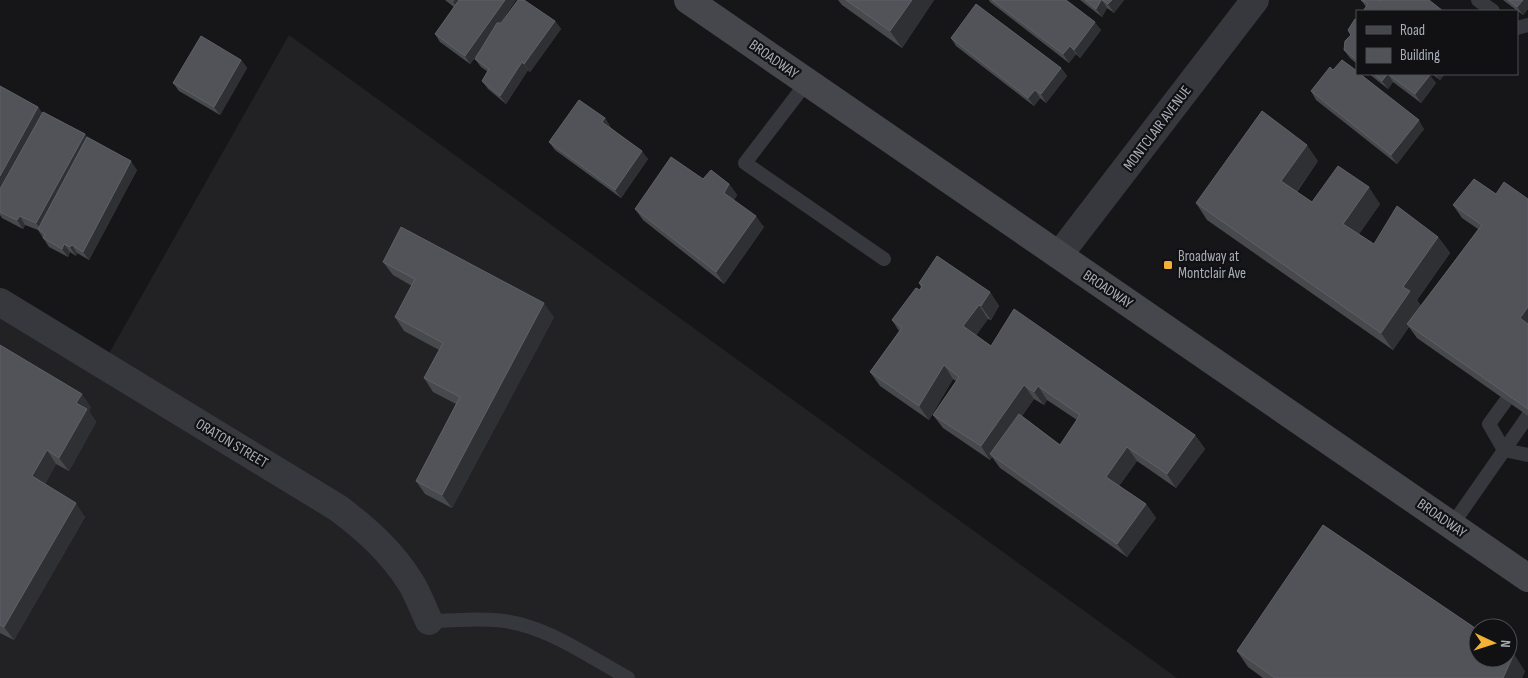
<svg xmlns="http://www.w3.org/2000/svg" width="1528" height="678" viewBox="0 0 1528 678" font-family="'Sofia Sans Condensed',sans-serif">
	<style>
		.built { fill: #222225 }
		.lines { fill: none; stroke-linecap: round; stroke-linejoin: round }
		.lane { stroke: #37383d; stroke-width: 14 }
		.street { stroke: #37383d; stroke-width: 28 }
		.secondary { stroke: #45474d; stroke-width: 28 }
		.wall { fill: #47494d; fill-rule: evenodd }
		.shaded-wall { fill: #2f3033 }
		.building { fill: #525359; stroke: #5f6168 }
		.poi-dot { fill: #f2b134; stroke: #111113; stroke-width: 2 }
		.labels { text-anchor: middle; stroke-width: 4.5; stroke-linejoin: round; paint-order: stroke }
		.street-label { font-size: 15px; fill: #a8adb8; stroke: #111113 }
		.poi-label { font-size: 15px; fill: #a8adb8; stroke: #111113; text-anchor: start }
	</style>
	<rect width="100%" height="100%" fill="#161618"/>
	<path class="built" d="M289,35L1177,678H0V313L98,373Z"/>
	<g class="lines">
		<path class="lane" d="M1478,0L1493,11
			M1517,28L1528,25
			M807,82L745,163L884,259
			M1505,402L1489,424L1504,450L1528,455
			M1452,525L1528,416
			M429,621C451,621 473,618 495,620C543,623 586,655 628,678"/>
		<path class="street" d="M1059,255L1255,0
			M0,302L338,508C366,529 392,552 411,583C418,594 423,609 429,621"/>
		<path class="secondary" d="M688,0L1528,578"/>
	</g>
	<path class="wall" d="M445,0H516L500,23L555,21L561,29L530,72L528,70L506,104L488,89L482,81L488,72L481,67L475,59L478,54L470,64L440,42L435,34L454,7Z
		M838,0H934L902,48L842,5Z
		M989,0H1066L1101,30L1080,58L1076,54L1069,63L990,2Z
		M1080,0H1124L1114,13L1107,8L1102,17Z
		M1361,0L1380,1L1366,7Z
		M1503,0H1528V9L1523,15Z
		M1357,20V64L1350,58L1344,50Z
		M951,38L1061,68L1067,76L1046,103L1040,98L1034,106L956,46Z
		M241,60L247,68L220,115L179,91L173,83Z
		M1369,74H1428L1436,83L1421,103L1393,82L1388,89Z
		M1432,74H1445L1440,80Z
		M0,86L38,107L42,113L85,134L87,138L137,170L89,260L77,253L76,256L70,252L68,257L49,247L38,230L25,225L23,229L2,218L0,215Z
		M1311,91L1424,129L1397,164L1316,100Z
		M605,118L610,126V127L648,159L621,198L555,150L549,142Z
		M1318,161L1297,192L1312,202L1380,204L1359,234L1374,244L1438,237L1450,253L1417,300L1421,306L1478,229L1462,218L1453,205L1496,194L1528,199V416L1417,338L1409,327L1393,350L1207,220L1196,203Z
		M703,179L729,184L737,195L734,200L764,227L724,284L643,220L635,209Z
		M383,262L554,317L452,508L425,494L416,481L456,404L433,392L424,378L439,350L404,331L395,317L412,286L393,275Z
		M919,283L990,292L999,306L991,320L988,319L976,335L991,346L1195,435L1205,449L1176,488L1137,461L1119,486L1146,504L1156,518L1127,557L1000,468L992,457L990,460L943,428L933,415L956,381L953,379L929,420L880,386L870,372L899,331L892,320L920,290L921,287ZM1034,399L1044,405L1047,400L1077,420L1060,445L1022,416Z
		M0,345L91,407L89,411L96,422L69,471L56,464L45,484L85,517L14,640L0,633Z
		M1237,651L1525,671L1522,678H1263L1248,667Z"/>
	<path class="shaded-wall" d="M455,0H467L459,10L453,2Z
		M505,0H516L470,64L465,56Z
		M912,0H934L902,48L890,31Z
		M1102,0L1107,8L1102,17L1096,9Z
		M1112,0H1124L1114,13L1108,4Z
		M1523,0H1528V9L1523,15L1517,7Z
		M555,21L561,29L530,72L524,64Z
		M1095,22L1101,30L1080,58L1074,50Z
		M1070,46L1076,54L1069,63L1063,54Z
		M241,60L247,68L220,115L214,107Z
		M522,62L528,70L506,104L500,96Z
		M1061,68L1067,76L1046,103L1041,94Z
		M1388,74L1393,82L1388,89L1382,81Z
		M1435,74H1445L1440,80Z
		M1430,75L1436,83L1421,103L1415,94Z
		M1035,90L1040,98L1034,106L1028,98Z
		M38,107L43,115L0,195V176Z
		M605,118L610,126L608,130L602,122Z
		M1419,120L1424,129L1397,164L1391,155Z
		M85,134L91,142L42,231L36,223Z
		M1307,145L1318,161L1292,198L1281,181Z
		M642,151L648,159L621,198L615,190Z
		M131,161L137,170L89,260L83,252Z
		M729,184L737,195L732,204L724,193Z
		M1369,187L1380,204L1355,240L1343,224Z
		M20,216L25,225L23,229L17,220Z
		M756,216L764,227L724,284L716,272Z
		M1438,237L1450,253L1417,300L1422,307L1407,324L1409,327L1393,350L1381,333L1403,287Z
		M64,244L70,252L68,257L62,249Z
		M72,245L77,253L76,256L70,247Z
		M990,292L999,306L991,320L981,306Z
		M544,303L554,317L452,508L442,495Z
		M979,305L988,319L973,340L963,326Z
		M1528,307V330L1520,318Z
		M944,365L953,379L929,420L919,406Z
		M1024,385L1034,399L993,456L990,454L992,457L990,460L981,446Z
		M1038,386L1047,400L1044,405L1034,392Z
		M82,394L91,407L89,411L96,422L69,471L59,458L76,403Z
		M1195,435L1205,449L1176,488L1167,474Z
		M1127,447L1137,461L1116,490L1106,477Z
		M47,450L56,464L42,490L32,476Z
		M76,503L85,517L14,640L4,627Z
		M1146,504L1156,518L1127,557L1117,544Z
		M1514,654L1525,671L1522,678H1503Z"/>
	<path class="building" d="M459,0H505L465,56L435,34Z
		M518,0H524L555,21L524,64L522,62L500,96L482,81L489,69L475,59L497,23H501Z
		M846,0H912L890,31Z
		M992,0H1066L1095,22L1074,50L1070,46L1063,54Z
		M1085,0H1101L1096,9Z
		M1102,0H1112L1108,4Z
		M1361,0H1379L1380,1V0H1429L1443,11H1363L1368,4Z
		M1508,0H1523L1517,7Z
		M976,4L1061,68L1041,94L1035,90L1028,98L951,38Z
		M1355,19L1357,20V60L1344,50L1345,41L1351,35L1348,30Z
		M201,36L241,60L214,107L173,83Z
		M1342,60L1357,71V74H1360L1419,120L1391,155L1311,91L1330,67L1333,70Z
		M1374,74H1387L1382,81Z
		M1388,74H1428L1430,75L1415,94Z
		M0,86L38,107L0,176Z
		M579,100L605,118L602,122L642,151L615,190L549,142Z
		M1262,111L1307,145L1281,181L1312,202L1338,166L1369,187L1343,224L1374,244L1397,206L1438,237L1403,287L1410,291L1381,333L1196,203Z
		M43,112L85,134L36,223L20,216L17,220L0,212V189Z
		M87,137L131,161L83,252L72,245L70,247L64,244L62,249L43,238L45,234L38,229Z
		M671,157L703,179L711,170L729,184L724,193L756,216L716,272L635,209Z
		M1474,179L1496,194L1504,182L1528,199V307L1520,318L1528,324V409L1407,324L1482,225L1453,205Z
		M401,227L544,303L442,495L416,481L460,397L424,378L443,343L395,317L415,279L383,262Z
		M937,256L990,292L981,306L979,305L963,326L991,346L1014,309L1195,435L1167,474L1127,447L1106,477L1146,504L1117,544L990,454L1019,414L1060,445L1080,415L1038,386L1034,392L1024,385L981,446L933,415L959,377L944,365L919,406L870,372L902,328L892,320L916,288L920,290L922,286L919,283Z
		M0,345L82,394L76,403L87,409L59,458L47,450L32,476L76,503L4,627L0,625Z
		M1323,525L1478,630V658H1508V651L1514,654L1503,678H1275L1237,651Z"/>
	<rect class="poi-dot" x="1163" y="260" width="10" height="10" rx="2.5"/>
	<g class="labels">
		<g class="street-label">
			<text transform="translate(774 59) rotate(35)" y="5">BROADWAY</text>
			<text transform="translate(1157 128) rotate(-53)" y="5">MONTCLAIR AVENUE</text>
			<text transform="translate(1108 289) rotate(34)" y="5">BROADWAY</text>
			<text transform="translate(232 443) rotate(31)" y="5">ORATON STREET</text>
			<text transform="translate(1442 518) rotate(35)" y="5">BROADWAY</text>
		</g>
		<g class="poi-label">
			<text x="1178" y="261">Broadway at<tspan x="1178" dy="17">Montclair Ave</tspan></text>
		</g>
	</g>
	<rect x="1356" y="10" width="162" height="65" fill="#111113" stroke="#4d4f55"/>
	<rect x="1366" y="26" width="25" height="8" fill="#45474d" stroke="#4d4f55"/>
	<text x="1400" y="35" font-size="15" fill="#a8adb8">Road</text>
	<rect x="1366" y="48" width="25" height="15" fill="#525359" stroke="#4d4f55"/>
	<text x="1400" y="60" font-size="15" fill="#a8adb8">Building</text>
	<g transform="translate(1493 643) rotate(94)"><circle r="24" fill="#111113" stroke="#4d4f55"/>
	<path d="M0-4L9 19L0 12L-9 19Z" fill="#f2b134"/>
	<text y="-8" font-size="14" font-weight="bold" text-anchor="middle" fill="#a8adb8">N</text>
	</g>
</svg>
